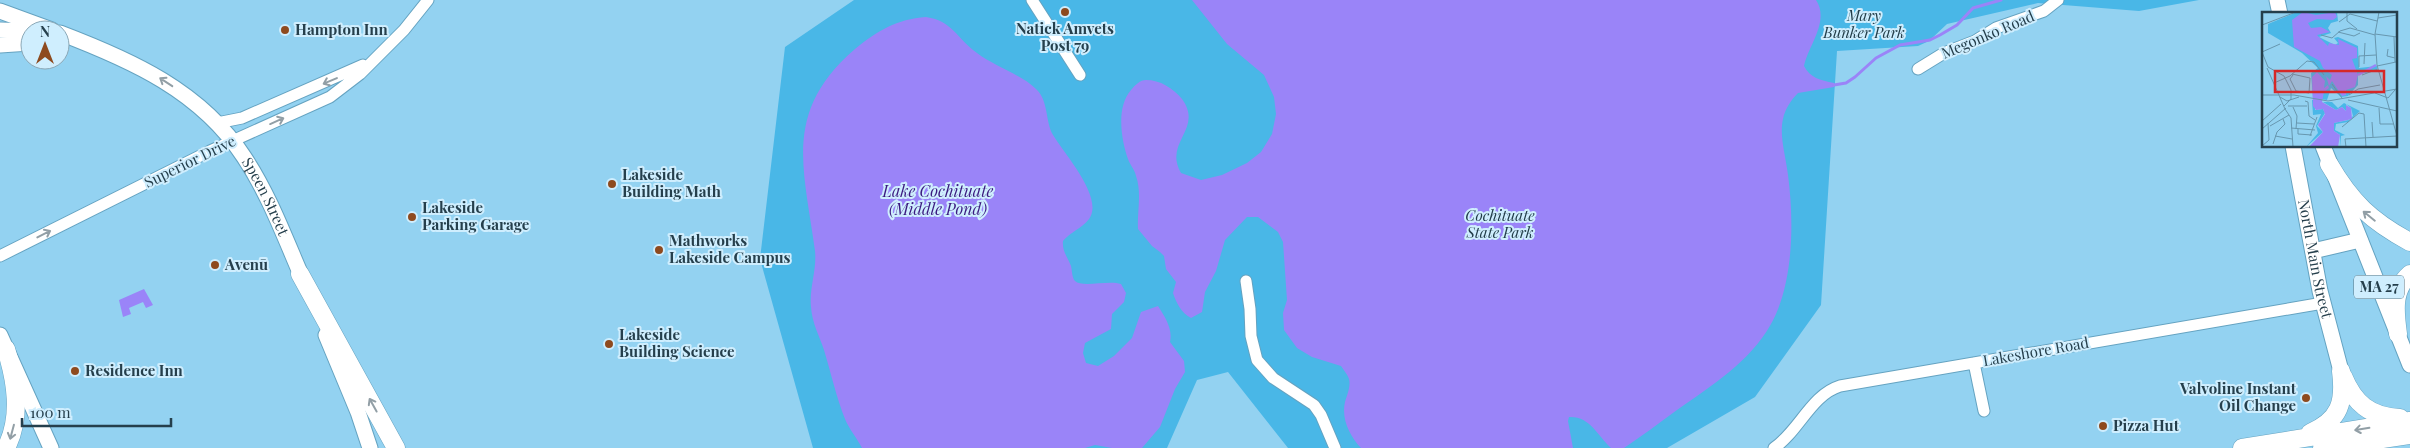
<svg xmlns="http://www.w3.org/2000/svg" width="2410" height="448" viewBox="0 0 2410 448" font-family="'Playfair Display',serif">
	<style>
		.green { fill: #49b7e7 }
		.water { fill: #9a84f8 }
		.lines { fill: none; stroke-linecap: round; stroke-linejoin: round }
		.stream { stroke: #9a84f8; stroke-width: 3 }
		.minor-casing { stroke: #65a3c1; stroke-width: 13 }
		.major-casing { stroke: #65a3c1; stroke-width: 17 }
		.highway-casing { stroke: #65a3c1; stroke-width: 19 }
		.minor { stroke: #fff; stroke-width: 11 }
		.major { stroke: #fff; stroke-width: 15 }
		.highway { stroke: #fff; stroke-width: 18 }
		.oneway { stroke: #929fa6 }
		.poi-dot { fill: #8e4a1e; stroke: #cfeefe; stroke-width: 2 }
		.labels { text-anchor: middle; stroke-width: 4; stroke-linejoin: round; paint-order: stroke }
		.shield { fill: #cfeefe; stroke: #587481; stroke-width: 1 }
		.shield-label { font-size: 14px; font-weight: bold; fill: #253f4c }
		.park-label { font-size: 15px; font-style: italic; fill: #223d49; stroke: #cfeefe }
		.poi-label { font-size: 15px; font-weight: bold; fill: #253f4c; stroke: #cfeefe; text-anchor: start }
		.street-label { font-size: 15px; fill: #253f4c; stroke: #cfeefe }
		.water-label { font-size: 16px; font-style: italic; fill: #3a197f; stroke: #cfeefe }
		.inset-river { fill: none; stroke: #9a84f8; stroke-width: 2.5 }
		.inset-road { fill: none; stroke: #6797af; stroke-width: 1 }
		.view { fill: #d62828; fill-opacity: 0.15; stroke: #d62828; stroke-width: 2.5 }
		.inset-edge { fill: none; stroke: #253f4c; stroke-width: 2.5 }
	</style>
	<rect width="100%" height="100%" fill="#93d2f1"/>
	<path class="green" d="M854,0H2199L2139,11L2038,3L1947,24L1929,41L1918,46L1837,51L1821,305L1755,397L1667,448H1288L1228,372L1197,380L1167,448H813L760,259L785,47Z"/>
	<path class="water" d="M1192,0H1816C1830,21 1808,46 1804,66C1810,78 1820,80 1834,83V87L1798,93C1791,100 1785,109 1783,119C1779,136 1786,157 1788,175C1794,220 1794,283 1771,324C1750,362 1711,386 1677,410C1659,423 1642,436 1624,448H1611C1597,435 1590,416 1569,417L1568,421L1573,448H1361C1350,436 1341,419 1345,402C1347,395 1351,386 1349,379C1348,375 1343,369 1341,366L1312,357L1297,348L1284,330L1283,313L1287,300L1283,242L1278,232L1258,217H1247L1225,240L1216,271L1205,292L1202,312L1191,318C1181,313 1176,302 1173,293L1176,282L1166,269L1164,256L1160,252L1152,246L1138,229C1137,212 1142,193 1136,176C1135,170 1130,165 1128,159C1121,139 1116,107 1131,90C1135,85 1140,80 1146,80C1160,80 1173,88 1182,99C1204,129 1163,142 1181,173L1201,180L1222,175L1247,163L1261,152L1272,134L1276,114L1274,97L1264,75L1227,44Z
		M926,17C953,21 957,39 977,53C994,66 1022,75 1036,89C1049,101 1045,121 1053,135C1064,153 1097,190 1092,212C1090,225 1071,231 1063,241C1062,251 1067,256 1071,266C1072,270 1072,278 1075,281C1082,288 1108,280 1121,284L1126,293L1124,302L1112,314L1111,329L1085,343L1083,353L1086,363L1098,366L1114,356L1132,338L1141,312L1158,306C1165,317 1173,329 1170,342L1184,361L1185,372L1175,389L1160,427L1142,448H1112L1095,445L1085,448H862C857,438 849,429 845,419C836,396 831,373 824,350C819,335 812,323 811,307C809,288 817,270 815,251C804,168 782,112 855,49C877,31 897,19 926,17Z
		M144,289L153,305L146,308L143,302L129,308L131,314L123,317L119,300Z"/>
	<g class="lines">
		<path class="stream" d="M1834,85L1846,83L1855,77L1876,58L1900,45L1930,40L1940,35L1957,25L1973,8L2001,0"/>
		<g class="minor-casing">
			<path id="minor" d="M1032,0L1080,75
				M1918,69L1944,53L1975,41L1996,28L2044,11L2058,0
				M217,123L242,118L363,65
				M0,256L210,151L330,97L360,74L404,30L428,0
				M1246,281L1250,309L1251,336L1257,360L1273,378L1314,405L1321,415L1335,448
				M1974,363L1984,411
				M1774,448C1799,431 1811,395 1840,386L2323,303"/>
		</g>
		<g class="major-casing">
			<g id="major">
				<path d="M2277,0L2280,14"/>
				<path d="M0,11L52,30"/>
				<path d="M0,30L30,31"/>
				<path id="s1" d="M60,33C131,60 201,91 244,157C270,196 286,241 305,284"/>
				<path d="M0,45L30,43"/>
				<path id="s2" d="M2293,146L2320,291L2341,371"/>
				<path d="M2323,146L2410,365"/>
				<path d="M2313,251L2360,240"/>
				<path d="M0,335L51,448"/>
				<path d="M326,335L358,412L370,448"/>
			</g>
		</g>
		<g class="highway-casing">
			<path id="highway" d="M2329,164C2351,202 2371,221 2410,242
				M300,274L396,448
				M2398,334C2395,312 2392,290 2410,274
				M2343,376C2354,403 2370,417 2400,418
				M2310,433C2340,420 2345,402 2341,371
				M6,448C22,417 16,381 6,349
				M2242,448L2410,421
				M2322,448L2410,435"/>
		</g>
		<use href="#minor" class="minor"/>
		<use href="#major" class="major"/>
		<use href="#highway" class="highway"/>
	</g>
	<defs><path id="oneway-shaft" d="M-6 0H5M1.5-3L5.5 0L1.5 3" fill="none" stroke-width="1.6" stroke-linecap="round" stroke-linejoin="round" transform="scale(1.25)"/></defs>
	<g class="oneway">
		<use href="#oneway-shaft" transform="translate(330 81) rotate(157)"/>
		<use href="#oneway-shaft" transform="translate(166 82) rotate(-147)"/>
		<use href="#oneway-shaft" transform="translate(277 121) rotate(-24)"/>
		<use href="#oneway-shaft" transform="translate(2369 216) rotate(-141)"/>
		<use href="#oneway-shaft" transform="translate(44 234) rotate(-27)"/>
		<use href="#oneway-shaft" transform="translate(373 405) rotate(-119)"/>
		<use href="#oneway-shaft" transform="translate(2362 429) rotate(171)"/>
		<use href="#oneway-shaft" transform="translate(12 432) rotate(105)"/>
	</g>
	<g class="poi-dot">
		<circle cx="1065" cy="12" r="5"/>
		<circle cx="285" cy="30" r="5"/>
		<circle cx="612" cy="184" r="5"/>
		<circle cx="412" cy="217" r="5"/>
		<circle cx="659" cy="250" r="5"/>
		<circle cx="215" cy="265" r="5"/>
		<circle cx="609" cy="344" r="5"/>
		<circle cx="75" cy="371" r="5"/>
		<circle cx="2306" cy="398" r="5"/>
		<circle cx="2103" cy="426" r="5"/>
	</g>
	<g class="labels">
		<rect class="shield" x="2354" y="275.5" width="50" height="23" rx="4"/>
		<g class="shield-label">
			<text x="2379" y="292">MA 27</text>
		</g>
		<g class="park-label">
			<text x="1864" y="21">Mary<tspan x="1864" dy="17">Bunker Park</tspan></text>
			<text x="1500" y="221">Cochituate<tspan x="1500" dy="17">State Park</tspan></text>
		</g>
		<g class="poi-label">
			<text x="1065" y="34" text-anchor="middle">Natick Amvets<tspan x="1065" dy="17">Post 79</tspan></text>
			<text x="295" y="35">Hampton Inn</text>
			<text x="622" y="180">Lakeside<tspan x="622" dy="17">Building Math</tspan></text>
			<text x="422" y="213">Lakeside<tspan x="422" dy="17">Parking Garage</tspan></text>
			<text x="669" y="246">Mathworks<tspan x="669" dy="17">Lakeside Campus</tspan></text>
			<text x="225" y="270">Avenū</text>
			<text x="619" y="340">Lakeside<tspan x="619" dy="17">Building Science</tspan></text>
			<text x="85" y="376">Residence Inn</text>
			<text x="2296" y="394" text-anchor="end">Valvoline Instant<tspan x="2296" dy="17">Oil Change</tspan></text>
			<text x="2113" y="431">Pizza Hut</text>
		</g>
		<g class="street-label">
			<text transform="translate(1988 35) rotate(-23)" y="5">Megonko Road</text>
			<text transform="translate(190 162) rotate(-26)" y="5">Superior Drive</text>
			<text dy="5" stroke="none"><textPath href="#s1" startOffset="271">Speen Street</textPath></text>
			<text dy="5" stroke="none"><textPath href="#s2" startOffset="115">North Main Street</textPath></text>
			<text transform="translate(2036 352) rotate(-10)" y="5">Lakeshore Road</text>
		</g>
		<g class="water-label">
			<text x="938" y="197">Lake Cochituate<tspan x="938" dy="18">(Middle Pond)</tspan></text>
		</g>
	</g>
	<g transform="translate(2262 12)">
		<rect width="135" height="135" fill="#93d2f1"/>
		<path d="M35,0H75L76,9L69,11L66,16L69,21L57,25L73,33L76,31L72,26L76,25L96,34L97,56L115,54V59L96,62V73L86,84L79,85L69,76L65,88L51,86L49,61L56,56L40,41L6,21V12ZM50,88H53V98L61,97L63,101L55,114L61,120L44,135L56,121L54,114L59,102L51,103ZM61,90H70L76,96L82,91L98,99L86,110L74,112L73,118L83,123L79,124L78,135V123L72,119L71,111L87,108L91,104L89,96L84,92V99L80,95L74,98Z" fill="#49b7e7"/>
		<path d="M41,0L54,3L73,0L75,5L71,8L55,7L46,11L49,16L59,15L68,20L55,23L66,34L67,31L77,33L76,27L95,36V46L90,47L96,63L93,75L84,78V83L80,84L70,69L67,74L64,64L68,68L70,63L61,56L58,49L32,35L30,8ZM55,60L63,69L62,76L66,73L67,76L62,80L60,90L74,98L80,95L84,99V93L89,96L90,107L72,111V119L78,123L76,135H47L61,120L56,113L63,102L61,97L54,98L51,94L50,65Z" fill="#9a84f8"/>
		<path class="inset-river" d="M96,63L114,53"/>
		<path class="inset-road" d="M85,0V9L95,17M117,0L113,22L115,53L135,124M116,6L135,3M77,10L88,2L115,9M0,13L34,0M76,20L92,24L98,21M113,22L135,25M59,23L70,26L78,19L88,16L113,23M132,25L133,50M126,37L125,44L133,46M0,40L18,32M0,40L6,55L22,64L29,78V87L22,94M102,52L103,31M115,54L134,50M97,55V44L114,43M5,56L23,97M30,62L48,66L47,81L34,79L28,67L31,63M100,63L116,57M12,71L28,64L45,49L52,50L62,63M70,72L80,86M113,81L126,86L133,78M0,83H32L66,89L135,77M87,83L96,77L118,73M18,85L25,89L37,85M86,88L135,99M43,89L46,90L47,104L53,108M26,94H45M31,95L35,104L34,117M117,96L118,112H132M23,97L29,106L31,135M0,109L19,92M110,110L111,125M35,111L52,112M8,114L27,103M80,115L97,101L102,102L104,135M29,116L53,118M0,117L24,96M36,117V122L50,123M13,124L30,127M48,124L55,105M11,132L15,120L23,112L21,107M0,134L7,128L6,111M84,135L83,127L135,124"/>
		<path class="view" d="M13,59H122V80H13Z"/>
		<rect width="135" height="135" class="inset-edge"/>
	</g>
	<g transform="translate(45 45)"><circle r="24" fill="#cfeefe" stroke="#8ba8b7"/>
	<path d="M0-4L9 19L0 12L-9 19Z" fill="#8e4a1e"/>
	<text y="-8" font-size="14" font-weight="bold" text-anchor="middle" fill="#253f4c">N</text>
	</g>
	<path d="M22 418v8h149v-8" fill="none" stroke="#253f4c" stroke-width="2.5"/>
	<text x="30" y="418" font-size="15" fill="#253f4c" stroke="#cfeefe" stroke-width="4" paint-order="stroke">100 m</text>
</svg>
